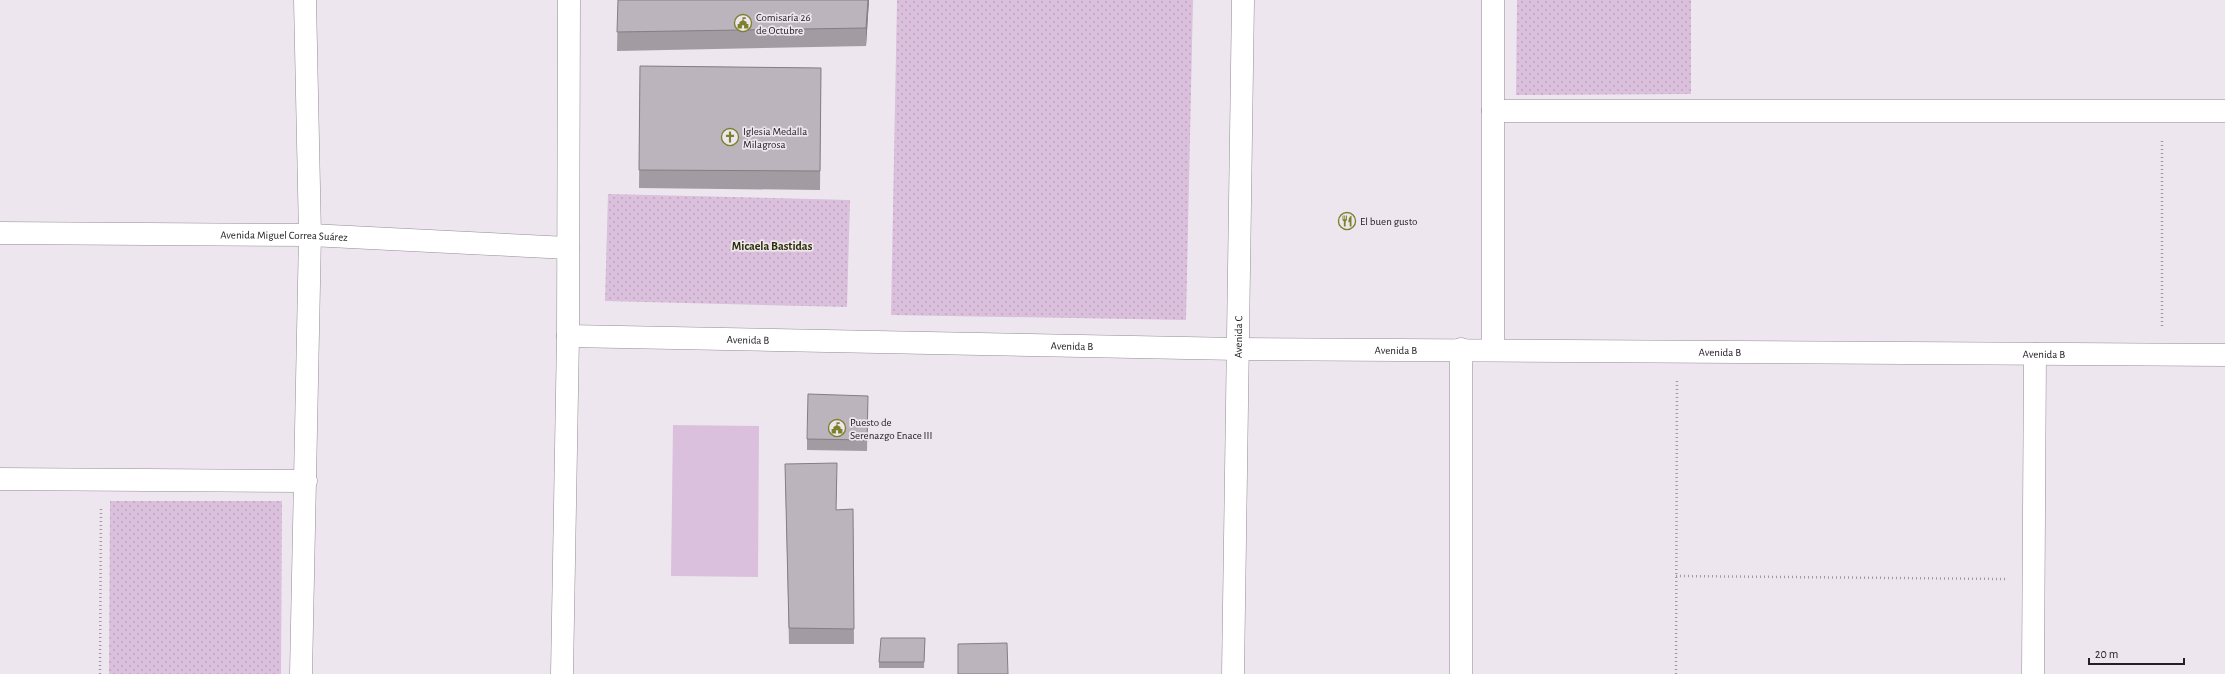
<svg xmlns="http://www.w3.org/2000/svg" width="2225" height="674" viewBox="0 0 2225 674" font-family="'Alegreya Sans',sans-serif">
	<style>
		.green { fill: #dac0dc }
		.park { fill: url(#park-dots) }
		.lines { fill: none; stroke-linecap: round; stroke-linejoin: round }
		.minor-casing { stroke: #948c95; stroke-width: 23 }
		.path { stroke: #a099a0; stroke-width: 2.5; stroke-dasharray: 1 3; stroke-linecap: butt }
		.minor { stroke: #fff; stroke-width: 22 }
		.wall { fill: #a29ba2 }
		.shaded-wall { fill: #847e84 }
		.building { fill: #bcb4bc; stroke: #847e84 }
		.labels { text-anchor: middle; stroke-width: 3.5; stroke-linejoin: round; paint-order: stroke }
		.poi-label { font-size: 11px; fill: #232023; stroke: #eee6ef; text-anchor: start }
		.street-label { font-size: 11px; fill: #232023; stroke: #eee6ef }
		.neighbourhood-label { font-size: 12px; font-weight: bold; fill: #2d3006; stroke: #eee6ef }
	</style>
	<defs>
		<pattern id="park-dots" width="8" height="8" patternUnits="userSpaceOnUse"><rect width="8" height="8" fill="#dac0dc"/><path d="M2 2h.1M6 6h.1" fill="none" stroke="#bba5bc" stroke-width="1.8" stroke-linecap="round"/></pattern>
	</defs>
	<rect width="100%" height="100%" fill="#eee6ef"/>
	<path class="green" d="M673,425L759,426L758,577L671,576Z"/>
	<path class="park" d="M897,0H1193L1186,320L891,315Z
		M1517,0H1691V94L1516,95Z
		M608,194L850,200L847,307L605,301Z
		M110,501H282L281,674H109Z"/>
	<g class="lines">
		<g class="minor-casing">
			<g id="minor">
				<path d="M1493,0V350"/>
				<path d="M1493,111H2225"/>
				<path id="s1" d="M0,233L310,235L568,248"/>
				<path id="s2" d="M568,336L1238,349L2225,355"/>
				<path d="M1461,349V674"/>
				<path d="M0,479L306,481"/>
				<path d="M301,674L310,235L305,0"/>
				<path d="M562,674L568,336L569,0"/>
				<path id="s3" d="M1233,674L1243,0"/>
				<path d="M2033,674L2035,354"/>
			</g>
		</g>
		<path class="path" d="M2162,326V139
			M1676,576L2005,579
			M100,674L101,507
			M1676,674L1677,380"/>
		<use href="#minor" class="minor"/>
	</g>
	<path class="wall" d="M618,0H869L866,46L617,51Z
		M640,66L821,68L820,190L639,188Z
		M868,406L867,451L807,450V439Z
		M785,464L837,478L836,510L853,509L854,644H789Z
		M925,638L924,668H879V662Z"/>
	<path class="shaded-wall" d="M868,0H869L866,46V28Z"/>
	<path class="building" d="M618,0H868L866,28L617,32Z
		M640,66L821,68L820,171L639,170Z
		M808,394L868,396L867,440L807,439Z
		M837,463L836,510L853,509L854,629L789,628L785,464Z
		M881,638H925L924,662H879Z
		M1007,643L1008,674H958V644Z"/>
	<defs>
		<g id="civic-ring" transform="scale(0.9)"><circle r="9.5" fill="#eee6ef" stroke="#7c812c" stroke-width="1.5"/><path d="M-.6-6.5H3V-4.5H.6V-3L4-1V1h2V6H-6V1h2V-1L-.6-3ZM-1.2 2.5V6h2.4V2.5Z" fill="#7c812c"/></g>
		<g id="church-ring" transform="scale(0.9)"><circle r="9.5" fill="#eee6ef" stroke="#7c812c" stroke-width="1.5"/><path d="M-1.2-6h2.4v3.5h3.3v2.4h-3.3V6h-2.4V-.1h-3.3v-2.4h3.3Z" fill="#7c812c"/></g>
		<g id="restaurant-ring" transform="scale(0.9)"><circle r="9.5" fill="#eee6ef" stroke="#7c812c" stroke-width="1.5"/><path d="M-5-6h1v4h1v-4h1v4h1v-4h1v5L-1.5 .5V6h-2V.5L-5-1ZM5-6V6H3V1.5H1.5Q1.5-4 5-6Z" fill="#7c812c"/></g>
	</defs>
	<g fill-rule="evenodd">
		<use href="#civic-ring" x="743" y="23"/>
		<use href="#church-ring" x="730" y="137"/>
		<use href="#restaurant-ring" x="1347" y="221"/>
		<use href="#civic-ring" x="837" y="428"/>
	</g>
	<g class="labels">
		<g class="poi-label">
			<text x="756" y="21">Comisaría 26<tspan x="756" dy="13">de Octubre</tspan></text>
			<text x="743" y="135">Iglesia Medalla<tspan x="743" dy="13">Milagrosa</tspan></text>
			<text x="1360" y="225">El buen gusto</text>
			<text x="850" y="426">Puesto de<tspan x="850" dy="13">Serenazgo Enace III</tspan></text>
		</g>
		<g class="street-label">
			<text dy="4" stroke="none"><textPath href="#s1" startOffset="284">Avenida Miguel Correa Suárez</textPath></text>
			<text dy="4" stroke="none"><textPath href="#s3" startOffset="337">Avenida C</textPath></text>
			<text dy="4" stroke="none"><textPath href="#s2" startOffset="180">Avenida B</textPath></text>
			<text dy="4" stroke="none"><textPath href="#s2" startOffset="504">Avenida B</textPath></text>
			<text dy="4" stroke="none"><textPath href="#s2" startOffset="828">Avenida B</textPath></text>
			<text dy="4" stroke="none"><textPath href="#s2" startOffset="1152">Avenida B</textPath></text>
			<text dy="4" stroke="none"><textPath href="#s2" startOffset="1476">Avenida B</textPath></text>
		</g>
		<g class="neighbourhood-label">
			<text x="772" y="250">Micaela Bastidas</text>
		</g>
	</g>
	<path d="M2089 658v6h95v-6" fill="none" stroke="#232023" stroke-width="2"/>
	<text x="2095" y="658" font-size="12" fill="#232023" stroke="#eee6ef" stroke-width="3" paint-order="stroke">20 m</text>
</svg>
